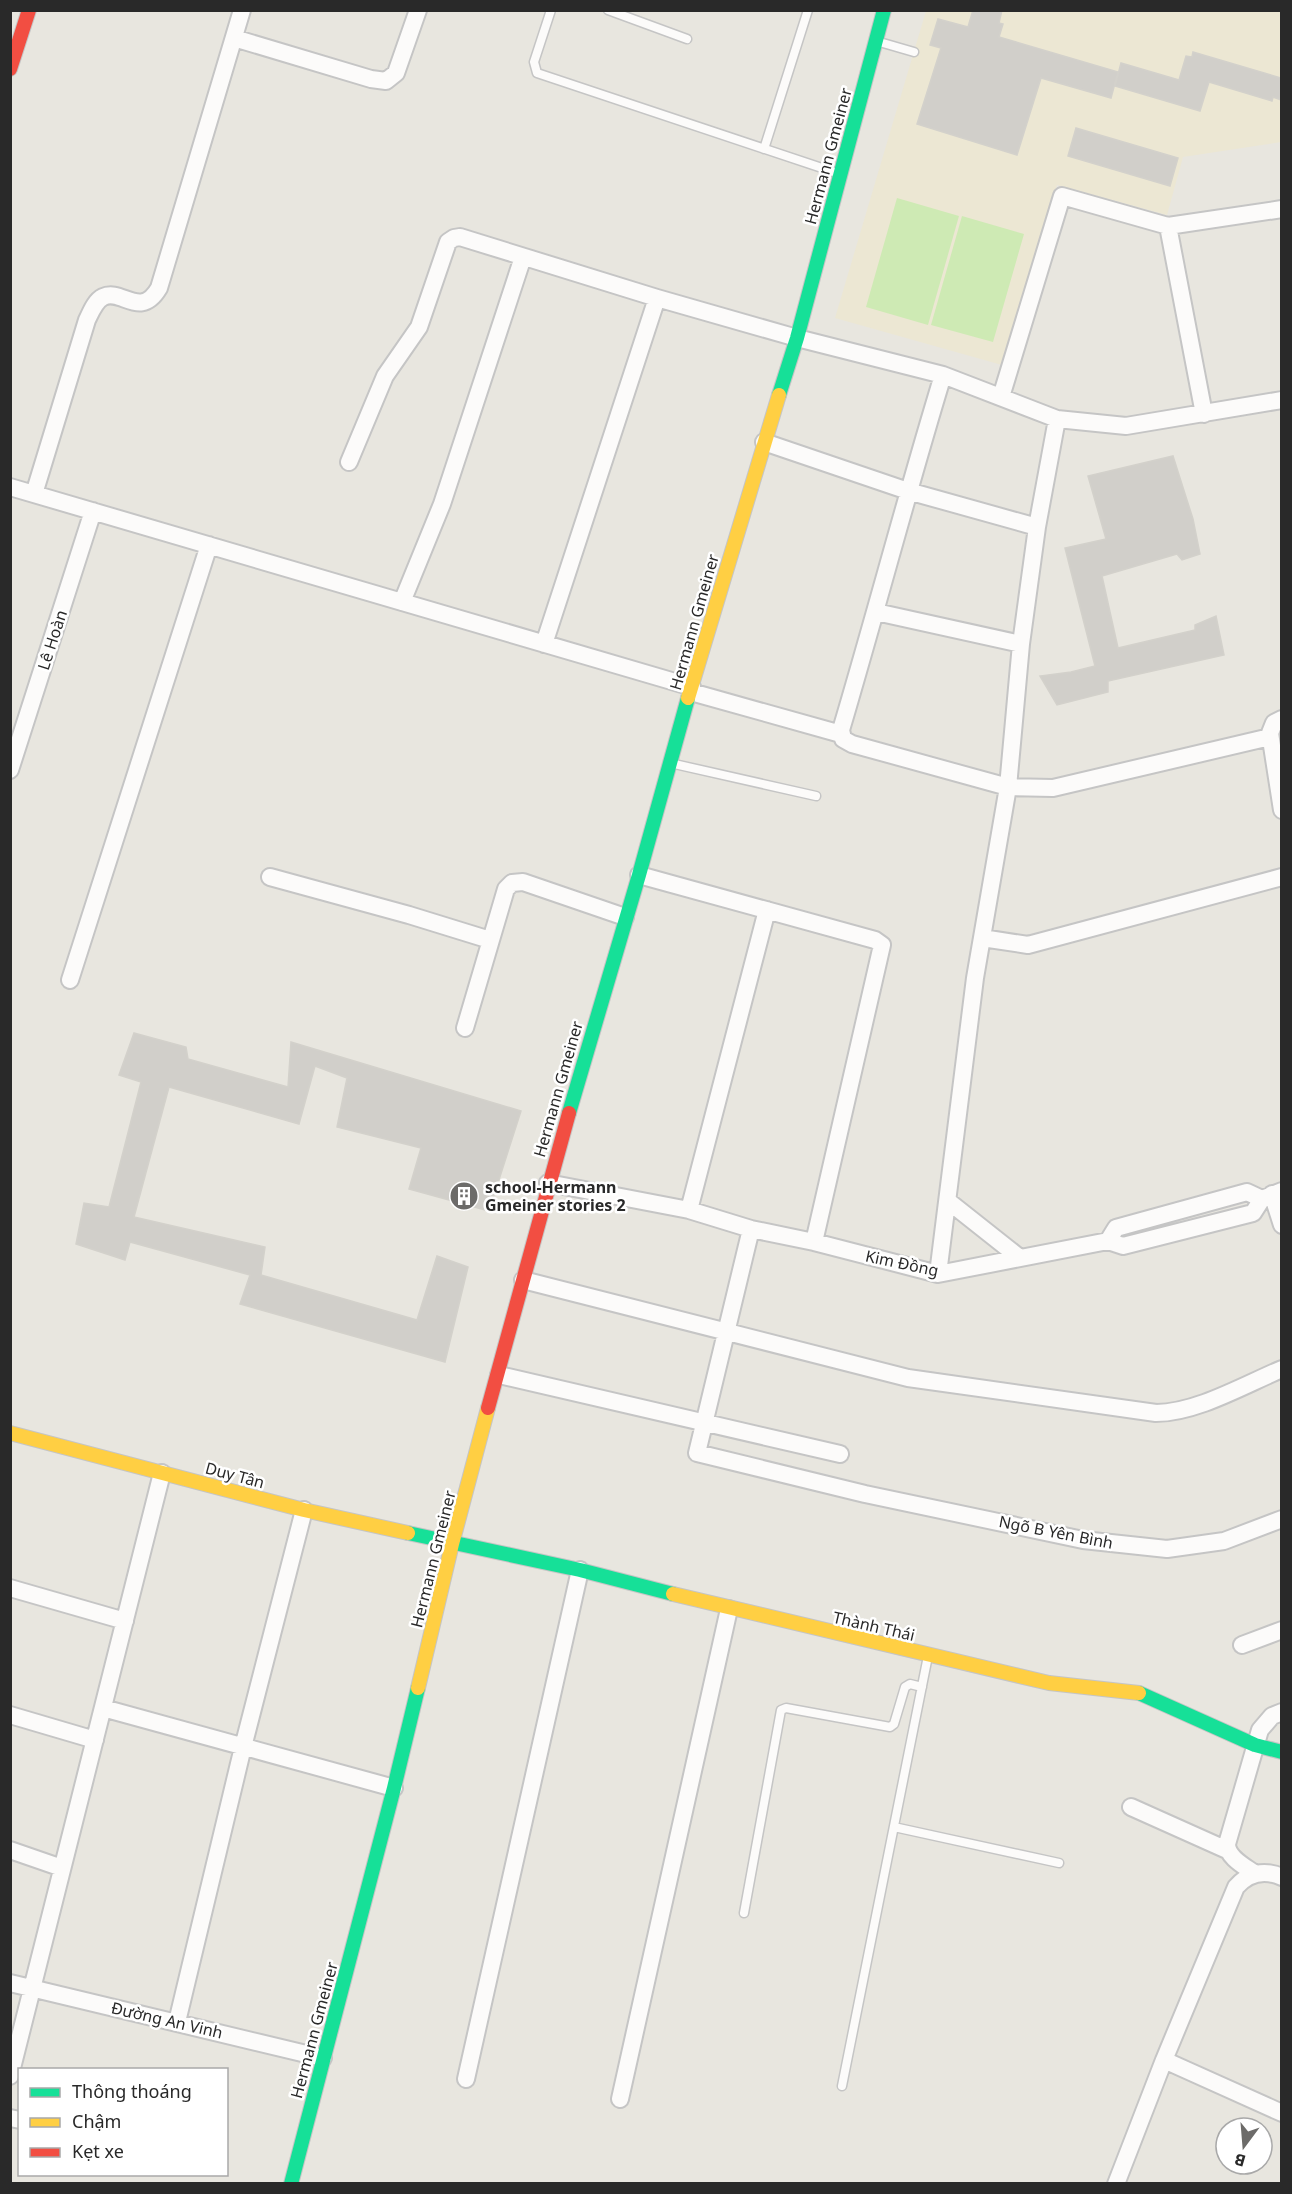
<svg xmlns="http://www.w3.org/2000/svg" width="1292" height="2194" viewBox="0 0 1292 2194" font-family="'Noto Sans',sans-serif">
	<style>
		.education { fill: #ece7d3 }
		.pitch { fill: #ceeab4 }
		.building { fill: #d1cfca; stroke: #d3d1cb; stroke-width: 1.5 }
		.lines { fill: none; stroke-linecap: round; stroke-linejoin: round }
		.lane-casing { stroke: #c5c5c5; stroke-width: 11 }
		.street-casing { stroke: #c5c5c5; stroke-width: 20 }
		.fast-casing { stroke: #c5c5c5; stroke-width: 16 }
		.slow-casing { stroke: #c5c5c5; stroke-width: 16 }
		.jam-casing { stroke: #c5c5c5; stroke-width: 16 }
		.lane { stroke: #fcfbfa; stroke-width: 8 }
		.street { stroke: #fcfbfa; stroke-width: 16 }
		.fast { stroke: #16e098; stroke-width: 14 }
		.slow { stroke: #ffcf43; stroke-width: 14 }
		.jam { stroke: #f24e42; stroke-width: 14 }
		.labels { text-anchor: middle; stroke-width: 5; stroke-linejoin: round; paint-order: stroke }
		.street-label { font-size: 16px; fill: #292929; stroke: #fff }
		.poi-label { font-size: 16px; font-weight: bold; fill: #292929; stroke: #fff; text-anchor: start }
	</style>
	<rect width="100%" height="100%" fill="#e8e6df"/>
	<path class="education" d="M926,11H1281V142L1183,157L1167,215L1057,185L1002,365L835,318Z"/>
	<path class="pitch" d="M897,198L959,216L928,325L866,307Z
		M962,216L1024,234L993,342L931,325Z"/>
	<path class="building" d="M973,10H1002L999,23L1003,24L999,37L1118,72L1111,98L1041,78L1017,155L917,124L941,48L930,45L938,19L968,27Z
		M1193,52L1281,78V100L1273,97L1272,101L1209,82L1200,111L1115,86L1121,63L1179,80L1186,56L1192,57Z
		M1076,128L1178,158L1170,186L1068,156Z
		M1173,456L1193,519L1200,554L1182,560L1177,554L1102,576L1118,648L1195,630V625L1216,616L1224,655L1108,681V692L1057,705L1040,676L1071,672L1095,666L1065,548L1106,539L1088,476Z
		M134,1033L186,1047L188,1059L288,1087L291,1042L521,1111L489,1211L409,1189L421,1148L337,1127L347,1078L315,1066L299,1124L169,1087L134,1217L265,1247L261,1275L417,1320L437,1256L468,1267L445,1362L240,1304L250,1275L130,1242L125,1260L76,1244L84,1203L109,1207L141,1082L119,1075Z"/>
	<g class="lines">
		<g class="lane-casing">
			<path id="lane" d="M551,10L534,62L537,73L840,174
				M608,10L687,39
				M876,41L914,52
				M764,149L808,10
				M670,763L816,796
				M894,1827L1059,1863
				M744,1913L781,1710L786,1708L890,1727L894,1724L905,1687L910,1684L922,1687
				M842,2086L928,1656"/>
		</g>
		<g class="street-casing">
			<path id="street" d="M234,38L371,79L386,81L396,73L418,10
				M1168,226L1204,414
				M943,375C907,493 876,612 841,730L843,739L852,744L1008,787L1053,788L1270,737
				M1001,397L1062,196L1168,226L1282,209
				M764,442L908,491L1037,527
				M349,462L385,376L419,327L448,242L454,238L460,237L657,298L797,338L943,375L1057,419L1126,426L1282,400
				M10,487L692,687
				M34,494L87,320C91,312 95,301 103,297C122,288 140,320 159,288L242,10
				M402,602L442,504L523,257
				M876,612L1021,644
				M544,644L657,298
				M691,692L841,734
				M1282,719L1274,723L1270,733L1282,810
				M10,770L93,511
				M639,875L875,940L882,945L814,1242
				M270,877L409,915L490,940
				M982,938L1028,945L1282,877
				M70,980L209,545
				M465,1028L506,889L512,883L523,882L625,917
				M548,1183L689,1210L751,1229L814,1242L938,1274L1108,1241L1116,1228L1247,1192L1262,1199
				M1272,1194L1282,1225
				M948,1201L1020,1258
				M689,1210L767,910
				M751,1229L697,1453L865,1494L1083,1540L1167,1549L1224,1541L1282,1519
				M1108,1241L1123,1246L1253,1213L1262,1199L1282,1191
				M938,1274L975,978L1008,787L1021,644L1037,527L1057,419
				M523,1280L908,1378L1156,1413C1196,1413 1244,1385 1282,1369
				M499,1375L840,1454
				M10,1588L125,1621
				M1242,1645L1282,1630
				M103,1708L394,1788
				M10,1715L95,1740
				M1131,1807L1227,1850
				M10,1850L62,1868
				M1254,1873C1244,1866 1227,1857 1227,1844L1260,1730L1272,1716L1282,1712
				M10,1983L323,2058
				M177,2022L243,1747L304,1510
				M1164,2060L1282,2113
				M10,2076L162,1473
				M466,2079L580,1570
				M620,2099L729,1609
				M10,2118L20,2120
				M1116,2184L1164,2060L1236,1887C1248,1873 1264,1869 1282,1877"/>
		</g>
		<g class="fast-casing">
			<path id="fast" d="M779,395L797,338L884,10
				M569,1113L639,875L688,698
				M408,1533L580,1570L673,1594
				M1139,1693L1255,1745L1282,1752
				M291,2184L394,1788L418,1688"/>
		</g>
		<g class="slow-casing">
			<path id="slow" d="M688,698L779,395
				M10,1433L304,1510L408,1533
				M673,1594L1049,1683L1139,1693
				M418,1688L452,1544L488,1408"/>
		</g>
		<g class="jam-casing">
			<path id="jam" d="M10,69L29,10
				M488,1408L569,1113"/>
		</g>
		<use href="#lane" class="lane"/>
		<use href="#street" class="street"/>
		<use href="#fast" class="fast"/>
		<use href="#slow" class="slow"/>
		<use href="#jam" class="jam"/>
	</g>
	<defs>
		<g id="building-disc" transform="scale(1.5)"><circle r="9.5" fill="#6c6b69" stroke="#fff"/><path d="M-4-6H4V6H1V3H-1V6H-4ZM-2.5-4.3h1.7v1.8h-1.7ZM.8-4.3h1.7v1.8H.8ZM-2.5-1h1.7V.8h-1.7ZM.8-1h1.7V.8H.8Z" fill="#fff"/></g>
	</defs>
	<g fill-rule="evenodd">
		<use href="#building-disc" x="464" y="1196"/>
	</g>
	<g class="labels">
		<g class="street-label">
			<text transform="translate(828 156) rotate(-75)" y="6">Hermann Gmeiner</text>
			<text transform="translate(694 622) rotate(-74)" y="6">Hermann Gmeiner</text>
			<text transform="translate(52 640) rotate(-72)" y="6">Lê Hoàn</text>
			<text transform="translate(558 1089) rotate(-74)" y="6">Hermann Gmeiner</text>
			<text transform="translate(902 1263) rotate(12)" y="6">Kim Đồng</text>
			<text transform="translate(235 1475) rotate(15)" y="6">Duy Tân</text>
			<text transform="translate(1056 1532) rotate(11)" y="6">Ngõ B Yên Bình</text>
			<text transform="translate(433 1559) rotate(-76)" y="6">Hermann Gmeiner</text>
			<text transform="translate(874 1626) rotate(13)" y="6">Thành Thái</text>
			<text transform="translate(167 2020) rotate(13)" y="6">Đường An Vinh</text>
			<text transform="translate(314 2030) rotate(-75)" y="6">Hermann Gmeiner</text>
		</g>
		<g class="poi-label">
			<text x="485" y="1193">school-Hermann<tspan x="485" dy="18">Gmeiner stories 2</tspan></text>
		</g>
	</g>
	<rect width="1292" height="2194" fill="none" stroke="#292929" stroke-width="24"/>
	<rect x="18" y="2068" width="210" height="108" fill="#ffffff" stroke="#a9a9a9" stroke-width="1.5"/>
	<rect x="30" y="2088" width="30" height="9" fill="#16e098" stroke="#a9a9a9" stroke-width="1.5"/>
	<text x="72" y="2098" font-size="18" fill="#292929">Thông thoáng</text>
	<rect x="30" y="2118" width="30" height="9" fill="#ffcf43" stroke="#a9a9a9" stroke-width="1.5"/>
	<text x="72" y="2128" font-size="18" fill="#292929">Chậm</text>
	<rect x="30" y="2148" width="30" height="9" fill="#f24e42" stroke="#a9a9a9" stroke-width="1.5"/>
	<text x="72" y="2158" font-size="18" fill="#292929">Kẹt xe</text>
	<g transform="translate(1244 2146) rotate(196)"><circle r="28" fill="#ffffff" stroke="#a9a9a9" stroke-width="1.5"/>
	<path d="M0-4.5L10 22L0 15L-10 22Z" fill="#6c6b69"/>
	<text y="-9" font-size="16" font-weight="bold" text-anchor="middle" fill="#292929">B</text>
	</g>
</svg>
